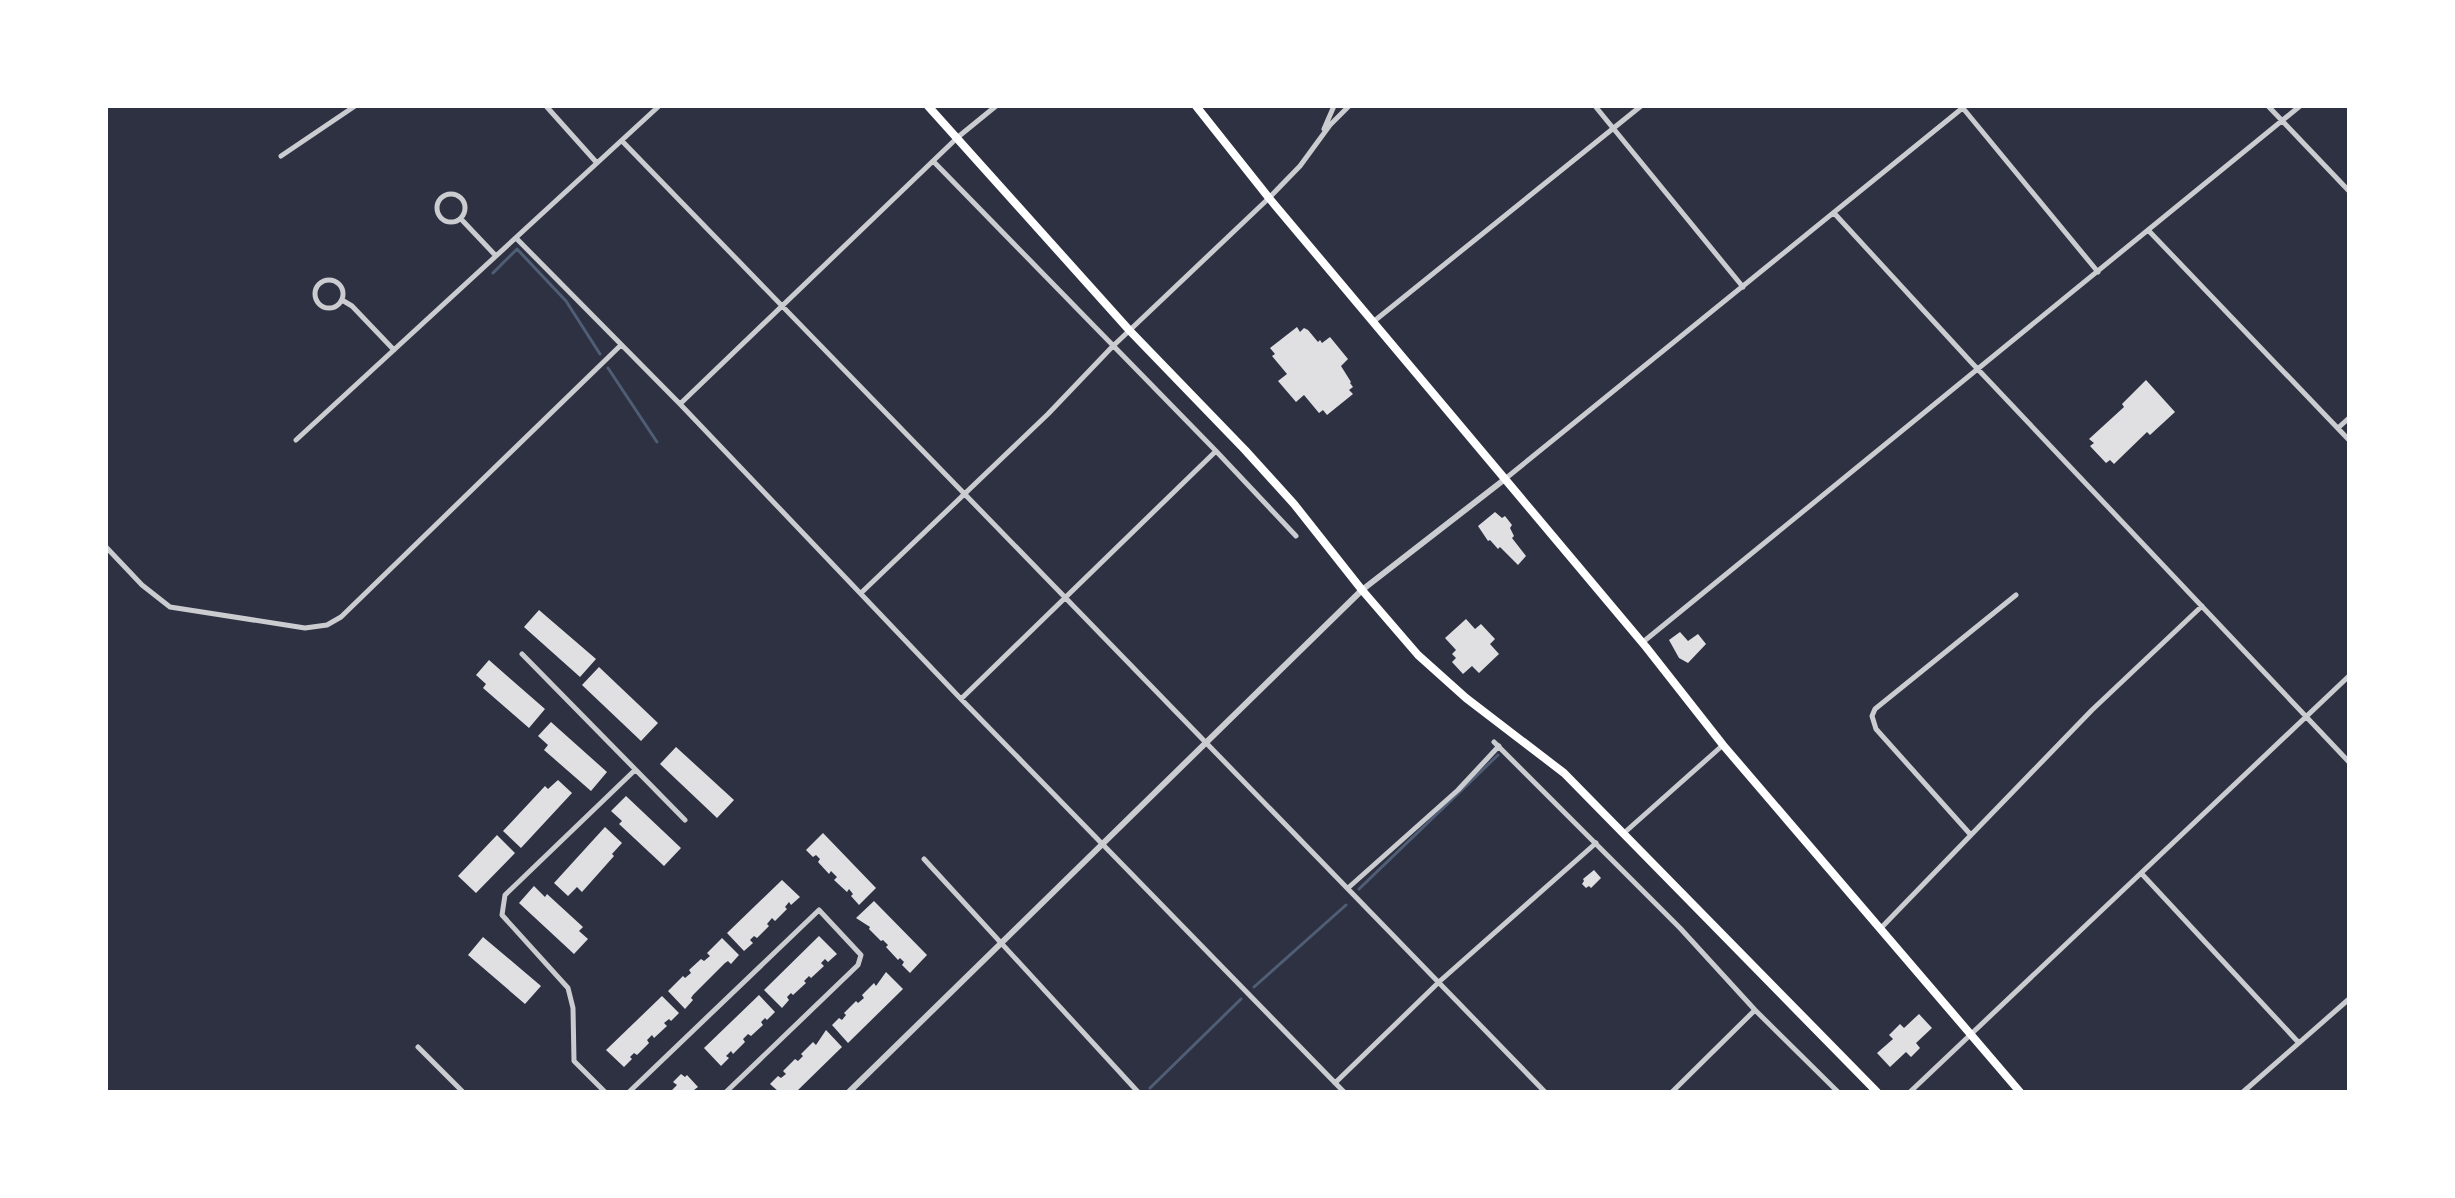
<svg xmlns="http://www.w3.org/2000/svg" width="2455" height="1198" viewBox="0 0 2455 1198" font-family="Jost,sans-serif">
	<style>
		.lines { fill: none; stroke-linecap: round; stroke-linejoin: round }
		.stream { stroke: #4f5d75; stroke-width: 3 }
		.building { fill: #e0e0e3 }
		.minor { stroke: #caccd0; stroke-width: 5 }
		.tertiary { stroke: #caccd0; stroke-width: 6 }
		.primary { stroke: #fff; stroke-width: 8 }
	</style>
	<rect width="100%" height="100%" fill="#2d3142"/>
	<g class="lines">
		<path class="stream" d="M493,273L517,249L566,301L600,354
			M608,368L657,442
			M1359,889L1498,755
			M1254,987L1346,905
			M1150,1088L1241,999"/>
	</g>
	<path class="building" d="M1297,327L1300,332L1304,328L1308,330L1318,342L1320,340L1322,343L1330,337L1348,359L1341,366L1351,382L1350,383L1353,387L1349,390L1353,394L1327,415L1323,410L1319,413L1304,395L1296,402L1278,381L1287,374L1272,356L1275,354L1270,348Z
		M2146,380L2175,412L2150,435L2147,432L2114,464L2110,460L2106,463L2090,446L2094,443L2089,439L2124,407L2122,404Z
		M1495,512L1502,518L1505,516L1512,525L1510,528L1514,536L1512,538L1526,556L1518,565L1500,547L1498,549L1490,540L1488,541L1478,526Z
		M539,610L596,659L580,677L524,627Z
		M1466,619L1475,629L1481,624L1495,639L1490,644L1499,654L1479,673L1472,666L1463,674L1452,662L1456,658L1452,654L1456,650L1445,638Z
		M1680,632L1688,641L1698,634L1706,644L1688,663L1679,658L1669,640Z
		M489,660L545,709L529,728L483,688L486,684L476,675Z
		M599,667L658,723L641,741L582,685Z
		M551,722L607,772L591,791L544,750L548,745L538,736Z
		M676,747L734,800L717,818L660,764Z
		M558,780L572,793L521,848L503,831L545,786L548,789Z
		M626,796L681,848L664,866L619,824L622,821L611,811Z
		M605,827L622,843L612,854L614,856L582,892L577,887L568,896L554,883Z
		M823,833L876,888L859,905L851,896L853,894L849,889L847,892L834,880L837,877L831,871L829,874L818,862L820,859L816,855L813,857L806,850Z
		M497,835L515,853L476,893L458,876Z
		M1594,870L1601,878L1591,888L1589,886L1586,888L1582,884L1584,881L1583,879Z
		M782,880L800,897L791,905L789,902L785,907L787,909L775,921L772,918L767,924L769,926L757,938L754,936L750,940L753,943L744,951L727,933Z
		M534,886L545,897L547,894L583,927L579,931L588,939L574,954L519,903Z
		M874,901L927,955L910,973L902,965L904,962L900,958L898,960L886,947L888,945L883,940L881,941L869,929L870,927L856,918Z
		M819,936L837,954L828,962L825,959L821,963L824,966L811,978L809,976L804,981L806,983L793,995L791,993L787,997L789,1000L782,1008L764,990Z
		M483,937L541,986L525,1004L468,955Z
		M722,938L739,955L731,964L728,961L725,963L693,995L691,998L693,1000L685,1009L668,991L683,976L685,978L691,973L689,970L701,959L704,961L710,956L707,953Z
		M886,972L903,989L848,1043L832,1025L839,1018L842,1020L846,1015L844,1013L856,1001L858,1003L864,998L862,995L874,983L876,986Z
		M759,995L775,1012L767,1020L765,1018L761,1022L763,1025L751,1036L748,1034L743,1039L745,1042L733,1054L731,1051L726,1056L729,1058L721,1066L704,1048Z
		M662,996L679,1013L671,1021L669,1019L664,1023L667,1026L654,1038L652,1035L647,1040L649,1043L637,1055L634,1053L630,1057L632,1059L624,1067L606,1050Z
		M1919,1014L1932,1028L1916,1043L1920,1048L1911,1057L1906,1052L1890,1067L1877,1053L1893,1039L1889,1035L1900,1024L1904,1028Z
		M826,1030L842,1047L796,1092H779L770,1084L778,1076L781,1078L786,1074L783,1071L795,1059L798,1061L803,1056L801,1054L813,1042L816,1045Z
		M681,1074L685,1077L687,1075L698,1087L694,1090L696,1092H670L677,1085L673,1082Z"/>
	<g class="lines">
		<path class="minor" d="M546,106L597,163
			M1595,106L1743,287
			M2268,106L2349,191
			M1962,107L2098,272
			M1324,129L1334,106
			M622,141L1545,1092
			M281,156L355,106
			M933,161L1216,451L1296,536
			M437 208a14 14 0 1 1 28 0a14 14 0 1 1-28 0Z
			M1834,213L1971,362L2349,762
			M461,219L496,256
			M2148,230L2349,440
			M516,238L680,404L961,699L1344,1092
			M315 294a14 14 0 1 1 28 0a14 14 0 1 1-28 0Z
			M342,300L352,306L394,350
			M1373,322L1641,106
			M680,404L958,137L996,106
			M2338,428L2349,418
			M296,440L659,106
			M1505,479L1965,106
			M106,547L142,585L170,607L305,628L327,625L341,617L621,345
			M861,593L1048,414L1112,347L1269,198L1300,166L1330,125L1349,106
			M1643,642L2300,106
			M522,654L685,820
			M961,699L1216,451
			M1494,742L1680,928L1755,1010L1838,1092
			M1624,833L1723,745
			M1970,834L1876,729L1872,716L1875,709L2016,595
			M924,859L1138,1092
			M2141,873L2299,1043
			M1348,888L1458,790L1499,746
			M1880,929L2092,710L2202,606
			M418,1047L463,1092
			M1335,1083L1440,981L1596,843
			M605,1092L574,1061L573,1008L568,988L502,915L505,895L635,770
			M629,1092L819,910L861,955L858,965L726,1092
			M1672,1092L1755,1010
			M1910,1092L2349,676
			M2243,1092L2349,999"/>
		<path class="tertiary" d="M849,1092L1362,590L1505,479"/>
		<path class="primary" d="M928,106L1130,331L1245,450L1294,504L1362,590L1418,655L1466,698L1564,773L1877,1092
			M1196,106L1269,198L1646,647L1723,745L2020,1092"/>
	</g>
	<rect width="2455" height="1198" fill="none" stroke="#ffffff" stroke-width="216"/>
</svg>
